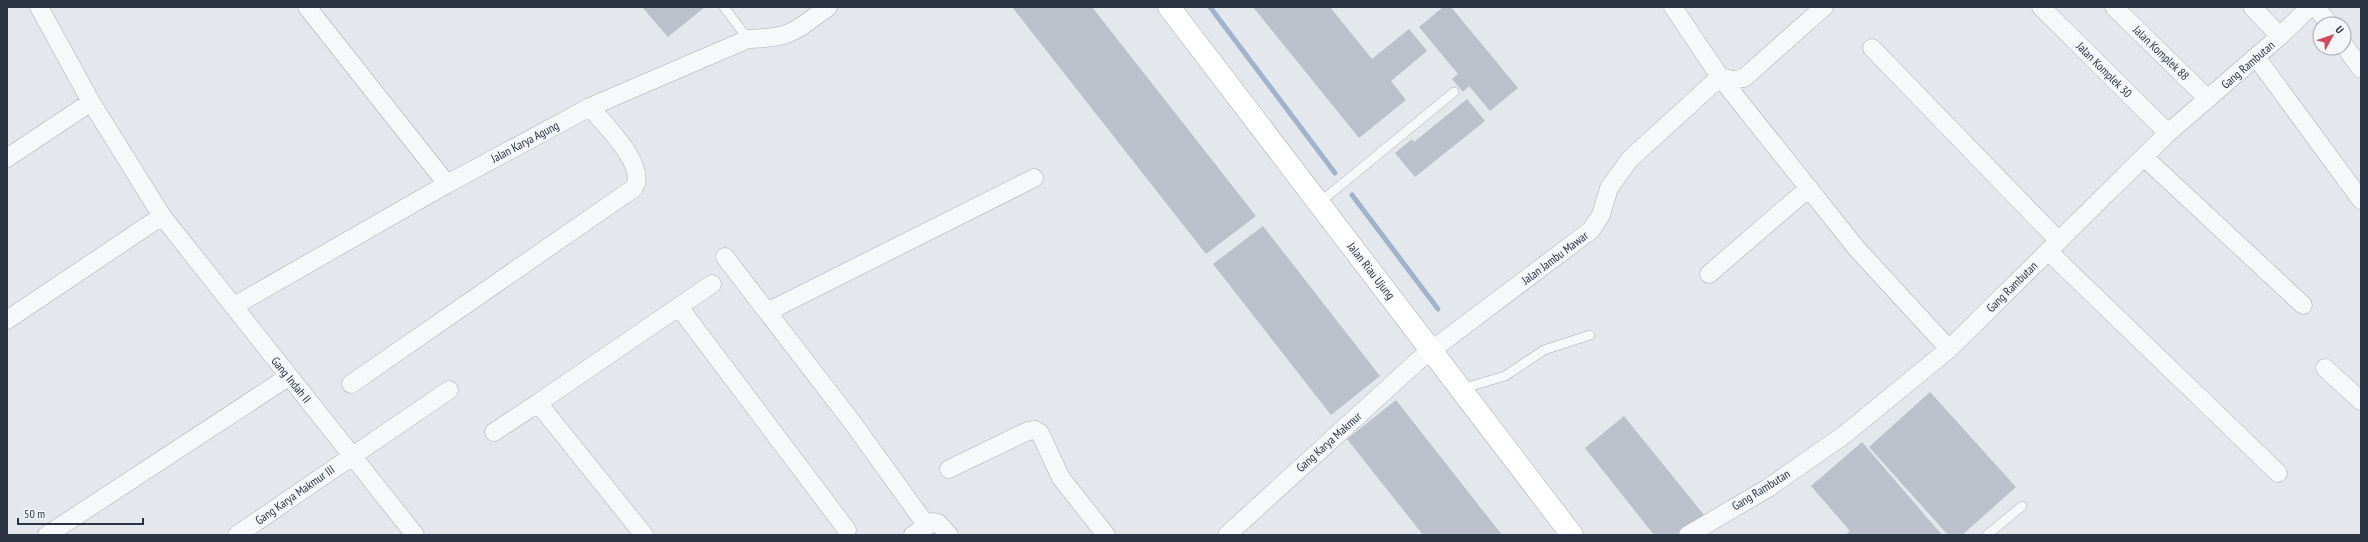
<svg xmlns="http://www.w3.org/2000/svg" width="2368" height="542" viewBox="0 0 2368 542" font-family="'PT Sans Narrow',sans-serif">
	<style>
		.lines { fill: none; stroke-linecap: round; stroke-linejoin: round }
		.stream { stroke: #9fb4cc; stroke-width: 5 }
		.building { fill: #bbc0ca }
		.service-casing { stroke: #a9aeb7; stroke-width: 10 }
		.minor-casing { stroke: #a9aeb7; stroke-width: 19 }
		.primary-casing { stroke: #a3abb8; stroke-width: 23 }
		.service { stroke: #f7f8fa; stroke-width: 9 }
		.minor { stroke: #f7f8fa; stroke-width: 18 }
		.primary { stroke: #fff; stroke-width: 22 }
		.labels { text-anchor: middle; stroke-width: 3; stroke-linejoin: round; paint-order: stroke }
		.street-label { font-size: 12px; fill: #2b3445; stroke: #f4f6f9 }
	</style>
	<rect width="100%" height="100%" fill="#e4e7ec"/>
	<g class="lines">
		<path class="stream" d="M1210,7L1335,173
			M1352,195L1438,309"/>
	</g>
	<path class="building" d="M642,7H705L668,37Z
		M1012,7H1092L1256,216L1206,254Z
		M1253,7H1330L1372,59L1409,29L1427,51L1391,81L1406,100L1359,138Z
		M1443,7H1451L1518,88L1490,111L1469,86L1463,92L1452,79L1458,74L1419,27Z
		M1467,99L1485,121L1415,177L1395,153L1412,139L1414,142Z
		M1263,226L1380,376L1331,415L1213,264Z
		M1930,392L2016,487L1962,535H1948L1869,447Z
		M1396,400L1502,535H1423L1347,439Z
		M1624,416L1704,515L1679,535H1654L1585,448Z
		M1862,442L1942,535H1845L1850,531L1811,486Z"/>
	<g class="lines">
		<g class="service-casing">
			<path id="service" d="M724,7L748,39
				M1319,203L1454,92
				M1461,389L1505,376L1544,350L1590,335
				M1987,535L2022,506"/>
		</g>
		<g class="minor-casing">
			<path id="minor" d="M39,7L91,102L162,216L415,535
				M307,7L447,184
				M1673,7L1720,77L1857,249L1949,349
				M2041,7L2168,133
				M2114,7L2208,99
				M2252,7L2280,36
				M2316,7L2329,24
				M2344,45L2361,69
				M1872,48L2059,241
				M2256,57L2361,200
				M2144,157L2303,305
				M7,158L91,102
				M2048,251L2278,473
				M725,257L852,422L927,526
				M1709,274L1809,188
				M234,306L447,184L590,107L748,39C791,38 794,32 828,7
				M679,307L847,530
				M767,312L1034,178
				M7,320L162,216
				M2325,368L2361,401
				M351,384L634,188C648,166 604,124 590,107
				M494,432L538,403
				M949,469L1028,431L1035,430L1040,433L1061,478L1106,535
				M47,535L288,377
				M237,535L449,390
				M644,535L538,403L712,284
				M913,535L933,522L938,523L949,535
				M1227,535L1420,359L1591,230L1601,215L1609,188L1630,159L1720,77L1733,80L1744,78L1824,7
				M1688,535L1768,488L1844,435L1949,349L2168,133L2280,36L2310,7"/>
		</g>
		<g class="primary-casing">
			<path id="primary" d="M1169,7L1572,535"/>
		</g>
		<use href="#service" class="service"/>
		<use href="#minor" class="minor"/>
		<use href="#primary" class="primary"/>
	</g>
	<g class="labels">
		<g class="street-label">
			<text transform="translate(2161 53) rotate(44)" y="4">Jalan Komplek 88</text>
			<text transform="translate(2248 65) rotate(-41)" y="4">Gang Rambutan</text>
			<text transform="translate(2104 70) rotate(45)" y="4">Jalan Komplek 30</text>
			<text transform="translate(525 142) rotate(-28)" y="4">Jalan Karya Agung</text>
			<text transform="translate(1555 258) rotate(-37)" y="4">Jalan Jambu Mawar</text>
			<text transform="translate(1371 271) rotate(52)" y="4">Jalan Riau Ujung</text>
			<text transform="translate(2012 287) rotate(-45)" y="4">Gang Rambutan</text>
			<text transform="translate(291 380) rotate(51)" y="4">Gang Indah II</text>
			<text transform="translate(1329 442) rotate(-42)" y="4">Gang Karya Makmur</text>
			<text transform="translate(1761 490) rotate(-32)" y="4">Gang Rambutan</text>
			<text transform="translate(295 495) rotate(-35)" y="4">Gang Karya Makmur III</text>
		</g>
	</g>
	<rect width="2368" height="542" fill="none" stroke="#2b3445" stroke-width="16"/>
	<g transform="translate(2332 36) rotate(50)"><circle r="19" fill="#f4f6f9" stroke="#a4a8b1"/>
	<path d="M0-3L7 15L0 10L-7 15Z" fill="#d1495b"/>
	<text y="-6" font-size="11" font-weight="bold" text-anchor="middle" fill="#2b3445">U</text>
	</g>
	<path d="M18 518v6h125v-6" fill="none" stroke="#2b3445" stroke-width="2"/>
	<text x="24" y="518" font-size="12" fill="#2b3445" stroke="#f4f6f9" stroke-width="3" paint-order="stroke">50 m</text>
</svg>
